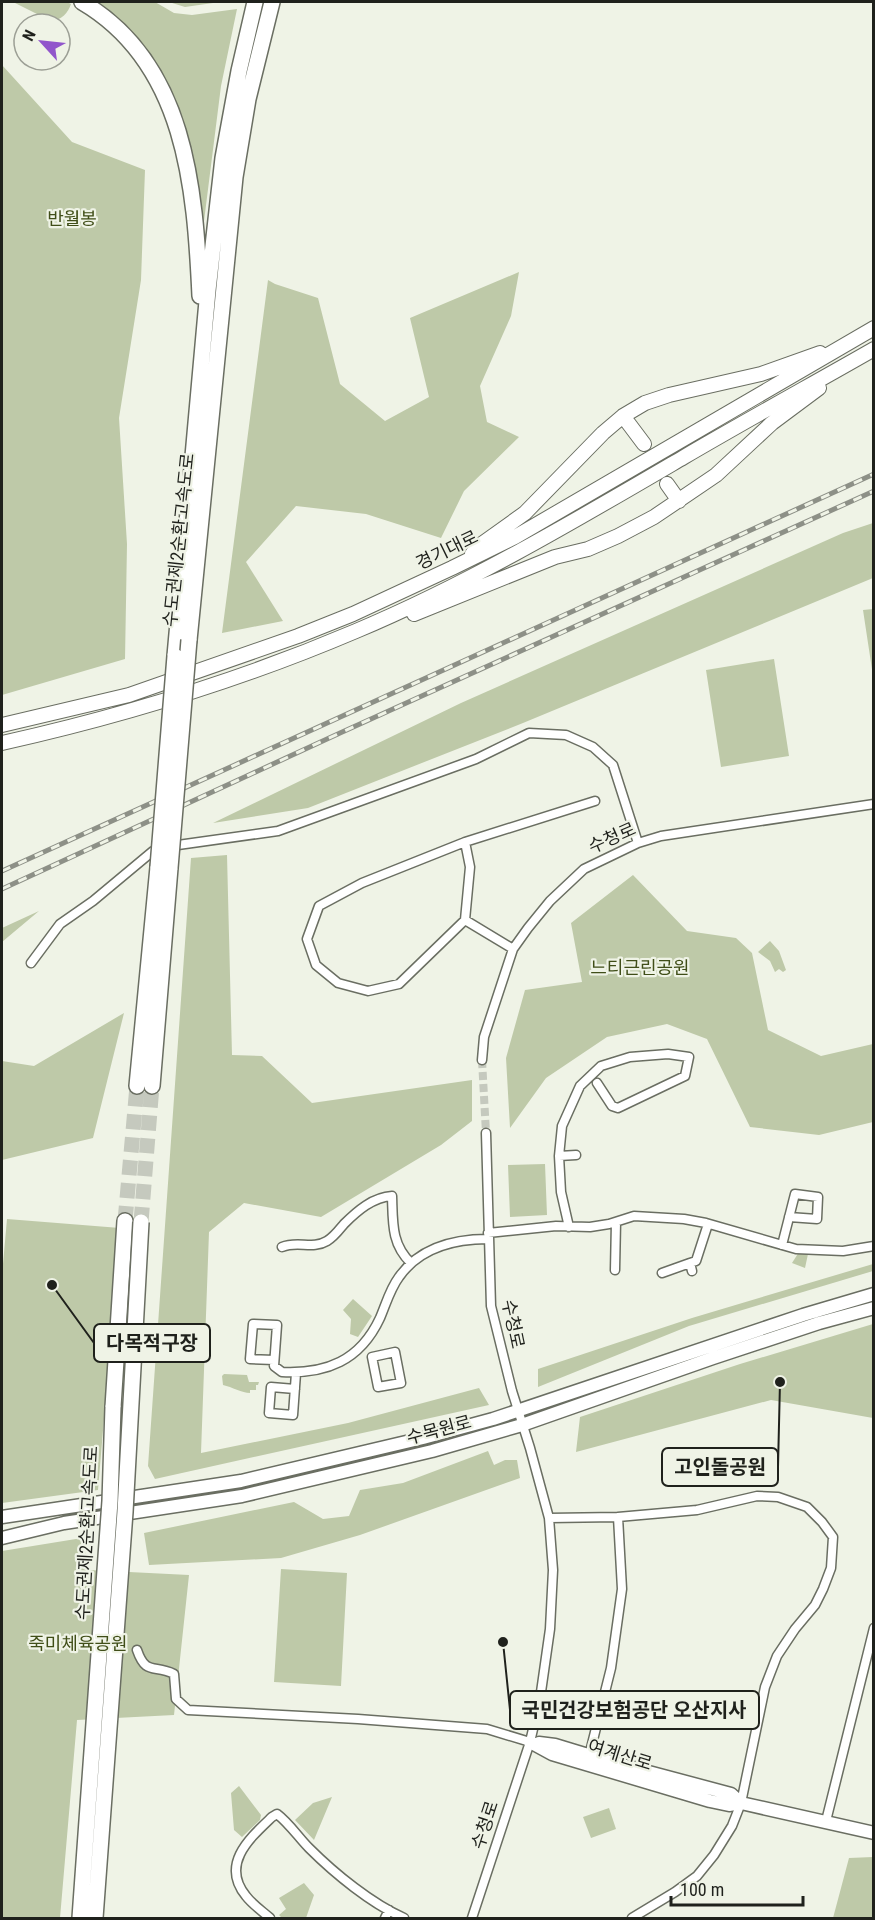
<svg xmlns="http://www.w3.org/2000/svg" width="875" height="1920" viewBox="0 0 875 1920" font-family="'Roboto Condensed','Noto Sans KR',sans-serif">
	<style>
		.green { fill: #bec9a8 }
		.lines { fill: none; stroke-linecap: round; stroke-linejoin: round }
		.street-tunnel { stroke: #c5c9be; stroke-width: 8; stroke-dasharray: 8 4; stroke-linecap: butt }
		.highway-tunnel { stroke: #c5c9be; stroke-width: 15; stroke-dasharray: 15 8; stroke-linecap: butt }
		.street-casing { stroke: #6a6e62; stroke-width: 11 }
		.secondary-casing { stroke: #6a6e62; stroke-width: 15 }
		.primary-casing { stroke: #6a6e62; stroke-width: 16 }
		.highway-casing { stroke: #6a6e62; stroke-width: 18 }
		.street { stroke: #fff; stroke-width: 8 }
		.secondary { stroke: #fff; stroke-width: 12 }
		.primary { stroke: #fff; stroke-width: 14 }
		.highway { stroke: #fff; stroke-width: 15 }
		.rail-casing { stroke: #8d9087; stroke-width: 5 }
		.rail { stroke: #eff3e6; stroke-width: 3; stroke-dasharray: 9; stroke-linecap: butt }
		.highway-bridge-casing { stroke: #6a6e62; stroke-width: 18; stroke-linecap: butt }
		.highway-bridge { stroke: #fff; stroke-width: 15 }
		.labels { text-anchor: middle; stroke-width: 4.5; stroke-linejoin: round; paint-order: stroke }
		.park-label { font-size: 18px; fill: #404e18; stroke: #eff3e6 }
		.street-label { font-size: 18px; fill: #1f211c; stroke: #eff3e6 }
		.leader { fill: none; stroke: #1f211c; stroke-width: 2 }
		.callout-dot { fill: #1f211c; stroke: #eff3e6; stroke-width: 2 }
		.callout { fill: #eff3e6; stroke: #1f211c; stroke-width: 2 }
		.callout-label { font-size: 20px; text-anchor: middle; font-weight: bold; fill: #1f211c }
	</style>
	<rect width="100%" height="100%" fill="#eff3e6"/>
	<path class="green" d="M13,2H67L71,4C68,13 62,20 51,21Z
		M91,2H155L174,13L192,15L237,9L221,86L203,229L199,192L187,144L173,102Z
		M169,2H220L185,7Z
		M2,65L72,142L145,170L141,280L119,418L127,544L125,659L2,695Z
		M519,272L511,316L480,386L487,422L519,437L464,491L441,538L366,514L296,506L246,562L283,621L222,633L268,280L275,284L318,298L340,384L385,421L429,397L410,318Z
		M873,523V578L523,723L308,808L213,823L461,703L843,533Z
		M873,609H874L873,676L863,610Z
		M774,659L789,756L721,767L706,670Z
		M227,855L232,1055L262,1056L312,1103L472,1080V1121L441,1145L321,1217L244,1203L209,1232L201,1453L348,1423L479,1388L489,1405L155,1479L148,1466L191,858Z
		M633,875L687,931L736,938L752,953L768,1030L821,1056L873,1044V1122L819,1135L750,1127L707,1039L667,1024L607,1037L546,1078L510,1128L506,1058L525,990L582,982L571,923Z
		M39,911L2,942V928Z
		M770,941L779,951L786,970L783,972L779,969L775,972L770,961L758,952Z
		M124,1013L93,1138L2,1160V1061L34,1066Z
		M545,1164L547,1215L510,1217L508,1165Z
		M7,1219L120,1228L98,1490L2,1503V1275Z
		M799,1252L808,1254L805,1268L792,1263Z
		M873,1264V1271L689,1326L538,1387V1369L692,1318Z
		M353,1299L372,1316L358,1337L350,1334L351,1319L343,1310Z
		M873,1324V1418L771,1400L576,1452L580,1417L740,1364Z
		M224,1374L247,1375L249,1382H259L258,1385H256V1390H250V1393C242,1393 232,1387 223,1385L222,1376Z
		M488,1451L494,1465L505,1460H517L520,1478L360,1535L281,1558L149,1565L144,1533L294,1502L323,1519L349,1516L360,1490L403,1483Z
		M82,1538L89,1570L189,1575L174,1715L77,1720L60,1918H2V1551Z
		M281,1569L347,1573L341,1686L274,1682Z
		M239,1786L261,1815L260,1820L242,1837L234,1830L231,1793Z
		M332,1797L314,1840L295,1820L313,1803Z
		M609,1808L616,1829L591,1838L583,1817Z
		M873,1857V1918H833L849,1858Z
		M304,1883L314,1895L306,1918H282L279,1915L286,1909L279,1898Z"/>
	<g class="lines">
		<path class="street-tunnel" d="M482,1060L486,1133"/>
		<path class="highway-tunnel" d="M125,1221L137,1086
			M141,1222L152,1086"/>
		<g class="street-casing">
			<path id="street" d="M465,920L399,984L368,991L338,983L316,965L307,939L319,906L362,883L465,842
				M513,949L465,920L470,867L465,842L595,801
				M31,963L60,924L93,901L153,851L178,845L278,831L476,759L529,733L566,735L593,747L613,765L638,843
				M482,1060L484,1037L513,949L528,928L550,901L584,869L638,843L661,836L874,804
				M559,1156L562,1126L580,1086L601,1066L630,1057L668,1054L689,1057L685,1076L618,1108L612,1106L597,1083
				M569,1227L561,1192L559,1156L576,1155
				M488,1233L556,1226L590,1227L609,1224L634,1216L684,1219L706,1223L796,1249L843,1251L874,1246
				M782,1245L795,1194L818,1197L817,1219L789,1217
				M282,1247C298,1240 312,1250 327,1241C334,1237 339,1230 344,1224C357,1211 373,1197 392,1196C393,1222 391,1244 411,1263
				M615,1270L616,1222
				M692,1271L690,1263L696,1261L708,1224
				M662,1273L690,1263
				M395,1352L401,1383L378,1387L372,1357Z
				M274,1360L250,1359L253,1324L277,1325L274,1366L282,1372C326,1374 360,1361 380,1318C386,1304 390,1289 399,1277C420,1247 454,1239 488,1239
				M295,1389L271,1387L269,1413L293,1415L296,1373
				M618,1517L697,1510L757,1496L778,1497L807,1507L822,1522L833,1537L831,1568L823,1589L815,1605L795,1629L777,1656L765,1687L741,1803L732,1826L714,1855L697,1876L675,1892L632,1918
				M549,1518L618,1517L622,1589L611,1668L589,1756
				M137,1650C146,1676 154,1664 174,1674L176,1699L188,1710L358,1719L487,1729L530,1742
				M826,1821L874,1628
				M270,1918C262,1911 252,1904 246,1896C220,1864 250,1838 272,1817L277,1814C289,1823 299,1838 309,1848C335,1874 372,1904 404,1918
				M385,1918L389,1910
				M472,1918L530,1742L540,1699L550,1629L553,1570L549,1518L530,1448L512,1391L491,1306L486,1133"/>
		</g>
		<g class="secondary-casing">
			<path id="secondary" d="M2,1517L241,1481L423,1438L493,1419L803,1315L874,1294
				M2,1538L64,1523L242,1496L432,1451L522,1425L713,1358L819,1323L874,1308
				M530,1742L552,1754L710,1801L729,1805L741,1803L874,1833
				M539,1743L555,1745L611,1762L731,1794L741,1803"/>
		</g>
		<g class="primary-casing">
			<path id="primary" d="M623,416L644,444
				M667,484L679,501
				M472,554L479,546L525,513L603,433L623,416L645,403L669,395L761,374L820,353
				M414,614L555,557L588,549L618,536L654,517L716,475L772,423L819,388
				M2,725L129,695L298,636L353,614L452,568L515,537L874,328
				M2,743C123,716 241,680 356,631C470,583 578,519 684,457C747,420 811,385 874,349"/>
		</g>
		<g class="highway-casing">
			<path id="highway" d="M82,2C186,63 195,188 200,296
				M189,640L235,177L248,99L272,2
				M175,656L208,290L223,158L239,71L255,2
				M137,1086L158,867
				M152,1086L170,868
				M113,1407L125,1221"/>
		</g>
		<use href="#street" class="street"/>
		<use href="#secondary" class="secondary"/>
		<use href="#primary" class="primary"/>
		<use href="#highway" class="highway"/>
		<g class="rail-casing">
			<path id="rail" d="M2,871L874,474
				M2,889L340,733L874,491"/>
		</g>
		<use href="#rail" class="rail"/>
		<g class="highway-bridge-casing">
			<path id="highway-bridge" d="M158,867L175,656
				M170,868L189,640
				M80,1918L110,1501L113,1407
				M95,1918L125,1512L141,1222"/>
		</g>
		<use href="#highway-bridge" class="highway-bridge"/>
	</g>
	<g class="labels">
		<g class="park-label">
			<text x="72" y="225">반월봉</text>
			<text x="640" y="974">느티근린공원</text>
			<text x="78" y="1650">죽미체육공원</text>
		</g>
		<g class="street-label">
			<text transform="translate(179 540) rotate(-84)" y="6">수도권제2순환고속도로</text>
			<text transform="translate(447 550) rotate(-26)" y="6">경기대로</text>
			<text transform="translate(612 838) rotate(-24)" y="6">수청로</text>
			<text transform="translate(513 1324) rotate(78)" y="6">수청로</text>
			<text transform="translate(439 1430) rotate(-15)" y="6">수목원로</text>
			<text transform="translate(87 1533) rotate(-87)" y="6">수도권제2순환고속도로</text>
			<text transform="translate(620 1755) rotate(17)" y="6">여계산로</text>
			<text transform="translate(485 1825) rotate(-72)" y="6">수청로</text>
		</g>
	</g>
	<path class="leader" d="M52 1285L94 1343M780 1382L778 1467M503 1642L510 1710"/>
	<g class="callout-dot">
		<circle cx="52" cy="1285" r="6"/>
		<circle cx="780" cy="1382" r="6"/>
		<circle cx="503" cy="1642" r="6"/>
	</g>
	<g class="callout">
		<rect x="94" y="1324" width="116" height="38" rx="6"/>
		<rect x="662" y="1448" width="116" height="38" rx="6"/>
		<rect x="510" y="1691" width="249" height="38" rx="6"/>
	</g>
	<g class="callout-label">
		<text x="152" y="1350">다목적구장</text>
		<text x="720" y="1474">고인돌공원</text>
		<text x="634" y="1717">국민건강보험공단 오산지사</text>
	</g>
	<rect width="875" height="1920" fill="none" stroke="#1f211c" stroke-width="6"/>
	<g transform="translate(42 42) rotate(297)"><circle r="28" fill="#eff3e6" stroke="#9c9f95" stroke-width="1.5"/>
	<path d="M0-4.5L10 22L0 15L-10 22Z" fill="#9155cb"/>
	<text y="-9" font-size="16" font-weight="bold" text-anchor="middle" fill="#1f211c">N</text>
	</g>
	<path d="M671 1896v9h132v-9" fill="none" stroke="#1f211c" stroke-width="3"/>
	<text x="680" y="1896" font-size="18" fill="#1f211c" stroke="#eff3e6" stroke-width="4.5" paint-order="stroke">100 m</text>
</svg>
